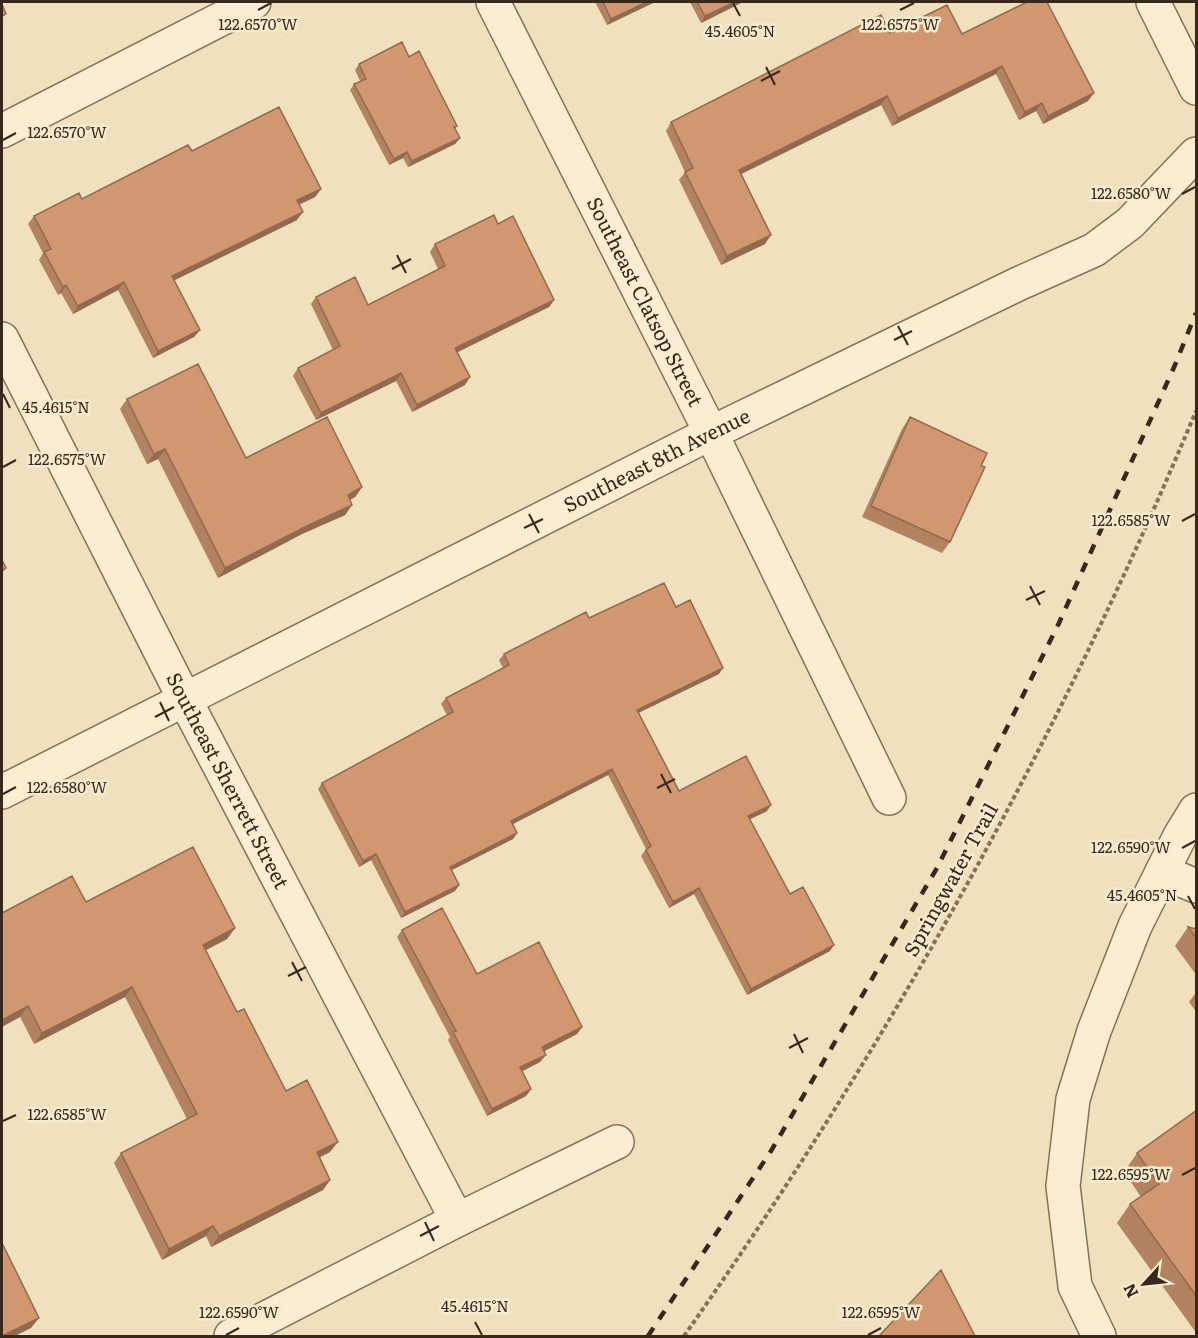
<svg xmlns="http://www.w3.org/2000/svg" width="1198" height="1338" viewBox="0 0 1198 1338" font-family="Literata,serif">
	<style>
		.lines { fill: none; stroke-linecap: round; stroke-linejoin: round }
		.minor-casing { stroke: #887056; stroke-width: 36 }
		.path { stroke: #887056; stroke-width: 4; stroke-dasharray: 4.5 3; stroke-linecap: butt }
		.minor { stroke: #faedd1; stroke-width: 33 }
		.rail { stroke: #37281b; stroke-width: 4.5; stroke-dasharray: 10 10; stroke-linecap: butt }
		.wall { fill: #b38261 }
		.shaded-wall { fill: #926a4f }
		.building { fill: #d09771; stroke: #926a4f; stroke-width: 1.5 }
		.ticks { fill: none; stroke: #37281b; stroke-width: 2 }
		.labels { text-anchor: middle; stroke-width: 5; stroke-linejoin: round; paint-order: stroke }
		.street-label { font-size: 20px; fill: #37281b; stroke: #f7eacd }
		.ticks-label { font-size: 15px; text-anchor: middle; fill: #37281b; stroke: #f7eacd; stroke-width: 5; stroke-linejoin: round; paint-order: stroke }
	</style>
	<rect width="100%" height="100%" fill="#f0e0bd"/>
	<g class="lines">
		<g class="minor-casing">
			<g id="minor">
				<path id="s1" d="M493,2L711,433L889,798"/>
				<path d="M1153,2L1196,88"/>
				<path d="M2,131L254,2"/>
				<path id="s2" d="M2,339L185,700L457,1220"/>
				<path id="s3" d="M2,792L711,433L1018,284L1094,250L1130,223L1196,154"/>
				<path d="M1162,872L1196,886"/>
				<path d="M231,1336L457,1220L617,1142"/>
				<path d="M1099,1336L1075,1286L1063,1186L1073,1099L1094,1031L1135,926L1180,836L1196,810"/>
			</g>
		</g>
		<path class="path" d="M684,1336C887,1048 1060,737 1196,411"/>
		<use href="#minor" class="minor"/>
		<path class="rail" d="M648,1336L771,1151L937,868L1059,623L1175,365L1196,313"/>
	</g>
	<path class="wall" d="M595,2H655L607,25Z
		M690,2H743L701,23Z
		M890,33L962,34L1088,101L1043,124L1036,111L1019,120L996,74L892,126L881,105L741,174L765,244L721,265L679,180L685,172L666,131L671,122Z
		M409,57L457,126L455,129L460,138L455,144L408,167L403,158L389,165L350,90L354,84L360,81L355,70L359,64Z
		M192,151L321,189L315,197L299,205L297,220L174,280L200,330L194,337L153,358L118,290L73,314L61,293L58,295L39,260L43,253L28,224L34,216L82,199Z
		M498,224L554,300L549,307L457,352L465,385L412,412L396,381L316,420L293,376L298,368L333,350L311,304L316,297L368,305L438,269L430,252L435,244Z
		M127,399L246,458L362,487L355,497L350,500L352,505L345,515L302,534L218,578L158,459L147,464L120,409Z
		M910,417L981,466L950,542L942,553L862,517L902,429Z
		M676,607L719,674L638,713L679,791L767,811L750,819L790,894L830,951L747,995L694,894L669,908L641,856L646,849L608,775L513,824L517,833L513,839L452,870L459,885L455,891L401,918L371,860L359,867L318,789L322,783L447,715L441,704L446,698L503,668L499,660L504,654L589,618Z
		M86,902L235,928L227,939L206,950L237,1012L286,1091L330,1152L320,1157L330,1180L323,1190L211,1247L206,1236L162,1260L114,1163L121,1153L187,1119L125,997L34,1044L20,1017Z
		M1188,927L1197,929V976L1175,946Z
		M402,930L477,974L582,1027L577,1034L544,1051L540,1062L522,1071L531,1089L526,1096L487,1116L448,1040L450,1037L397,937Z
		M1197,991V1013L1189,1002Z
		M1197,1110V1334L1117,1223L1130,1204L1141,1197L1124,1172L1137,1153Z"/>
	<path class="shaded-wall" d="M647,2H655L607,25L611,19Z
		M735,2H743L701,23L705,16Z
		M1002,66L996,74L892,126L898,118Z
		M1094,93L1088,101L1043,124L1048,116Z
		M887,96L881,105L733,178L739,170Z
		M1042,103L1036,111L1019,120L1025,112Z
		M460,138L455,144L408,167L412,161Z
		M407,152L403,158L389,165L394,159Z
		M321,189L315,197L291,208L297,200Z
		M303,212L297,220L167,284L172,276Z
		M771,235L765,244L721,265L727,256Z
		M124,282L118,290L73,314L78,306Z
		M66,285L61,293L58,295L63,287Z
		M554,300L549,307L450,356L455,348Z
		M200,330L194,337L153,358L158,351Z
		M401,373L396,381L316,420L321,413Z
		M470,377L465,385L412,412L417,405Z
		M165,449L158,459L147,464L154,454Z
		M362,487L355,497L341,504L348,495Z
		M352,505L345,515L302,534L218,578L225,568L309,525Z
		M723,668L719,674L632,716L637,710Z
		M612,769L608,775L507,827L511,821Z
		M771,805L767,811L744,822L748,816Z
		M517,833L513,839L446,873L450,867Z
		M376,854L371,860L359,867L363,861Z
		M459,885L455,891L401,918L405,912Z
		M699,888L694,894L669,908L673,902Z
		M235,928L227,939L196,955L203,945Z
		M834,945L830,951L747,995L751,989Z
		M132,987L125,997L34,1044L42,1033Z
		M28,1006L20,1017L2,1027V1020Z
		M582,1027L577,1034L537,1055L542,1047Z
		M546,1055L540,1062L515,1075L520,1067Z
		M531,1089L526,1096L487,1116L492,1109Z
		M338,1142L330,1152L310,1162L317,1152Z
		M330,1180L323,1190L211,1247L219,1236Z
		M213,1226L206,1236L162,1260L169,1249Z
		M39,1318L31,1328L15,1336H2Z"/>
	<path class="building" d="M603,2H647L611,19Z
		M697,2H735L705,16Z
		M1027,2H1047L1094,93L1048,116L1042,103L1025,112L1002,66L898,118L887,96L739,170L771,235L727,256L685,172L693,168L671,122L881,15L890,33L947,5L962,34Z
		M2,4L6,14L2,16Z
		M402,42L409,57L419,51L457,126L454,127L460,138L412,161L407,152L394,159L354,84L366,79L359,64Z
		M279,107L321,189L297,200L303,212L172,276L200,330L158,351L124,282L78,306L66,285L63,287L44,252L51,249L34,216L79,193L82,199L188,145L192,151Z
		M494,215L498,224L513,216L554,300L455,348L470,377L417,405L401,373L321,413L298,368L340,346L316,297L355,277L368,305L445,266L435,244Z
		M198,364L246,458L327,417L362,487L348,495L352,505L309,525L225,568L165,449L154,454L127,399Z
		M910,417L987,453L981,466L985,467L950,542L871,506Z
		M2,560L6,568L2,571Z
		M664,583L676,607L690,600L723,668L637,710L679,791L746,756L771,805L748,816L790,894L803,887L834,945L751,989L699,888L673,902L646,850L651,846L612,769L511,821L517,833L450,867L459,885L405,912L376,854L363,861L322,783L453,712L446,698L509,665L504,654L586,612L589,618Z
		M193,847L235,928L203,945L237,1012L244,1009L286,1091L307,1080L338,1142L317,1152L330,1180L219,1236L213,1226L169,1249L121,1153L197,1114L132,987L42,1033L28,1006L2,1020V913L72,876L86,902Z
		M442,908L477,974L539,942L582,1027L542,1047L546,1055L520,1067L531,1089L492,1109L453,1032L456,1031L402,930Z
		M1188,927L1197,929V939Z
		M1197,1110V1297L1130,1204L1159,1184L1137,1153Z
		M2,1243L39,1318L2,1336Z
		M941,1270L975,1336H879Z"/>
	<path class="ticks" d="M733,3L740,16M258,10L271,3M900,10L914,3M766,67L775,85M761,81L780,71M3,140L16,133M1182,194L1195,187M397,255L406,273M392,269L411,259M898,326L908,345M894,340L912,331M3,394L10,408M3,467L16,460M529,514L539,533M1182,521L1195,514M524,528L543,519M1030,586L1040,605M1026,600L1045,591M160,702L169,721M155,717L174,707M661,774L671,793M657,788L675,779M3,794L16,787M1182,848L1195,841M1188,896L1195,909M292,962L302,981M288,976L306,967M794,1034L803,1053M789,1048L808,1038M3,1121L16,1115M1182,1175L1195,1168M425,1222L434,1241M420,1236L439,1226M475,1322L482,1335M226,1335L239,1328M868,1335L881,1328"/>
	<g class="labels">
		<g class="street-label">
			<text dy="7" stroke="none"><textPath href="#s1" startOffset="336">Southeast Clatsop Street</textPath></text>
			<text dy="7" stroke="none"><textPath href="#s3" startOffset="734">Southeast 8th Avenue</textPath></text>
			<text dy="7" stroke="none"><textPath href="#s2" startOffset="496">Southeast Sherrett Street</textPath></text>
			<text transform="translate(951 880) rotate(-61)" y="7">Springwater Trail</text>
		</g>
	</g>
	<g class="ticks-label">
		<text x="258" y="30">122.6570°W</text>
		<text x="900" y="30">122.6575°W</text>
		<text x="740" y="37">45.4605°N</text>
		<text x="67" y="138">122.6570°W</text>
		<text x="1131" y="199">122.6580°W</text>
		<text x="56" y="413">45.4615°N</text>
		<text x="67" y="465">122.6575°W</text>
		<text x="1131" y="526">122.6585°W</text>
		<text x="67" y="793">122.6580°W</text>
		<text x="1131" y="853">122.6590°W</text>
		<text x="1142" y="901">45.4605°N</text>
		<text x="67" y="1120">122.6585°W</text>
		<text x="1131" y="1180">122.6595°W</text>
		<text x="475" y="1312">45.4615°N</text>
		<text x="239" y="1318">122.6590°W</text>
		<text x="881" y="1318">122.6595°W</text>
	</g>
	<rect width="1198" height="1338" fill="none" stroke="#37281b" stroke-width="6"/>
	<g transform="translate(1144 1284) rotate(243)" stroke="#f7eacd" stroke-width="4.5" paint-order="stroke">
	<path d="M0-4.5L10 22L0 15L-10 22Z" fill="#37281b"/>
	<text y="-9" font-size="16" font-weight="bold" text-anchor="middle" fill="#37281b">N</text>
	</g>
</svg>
